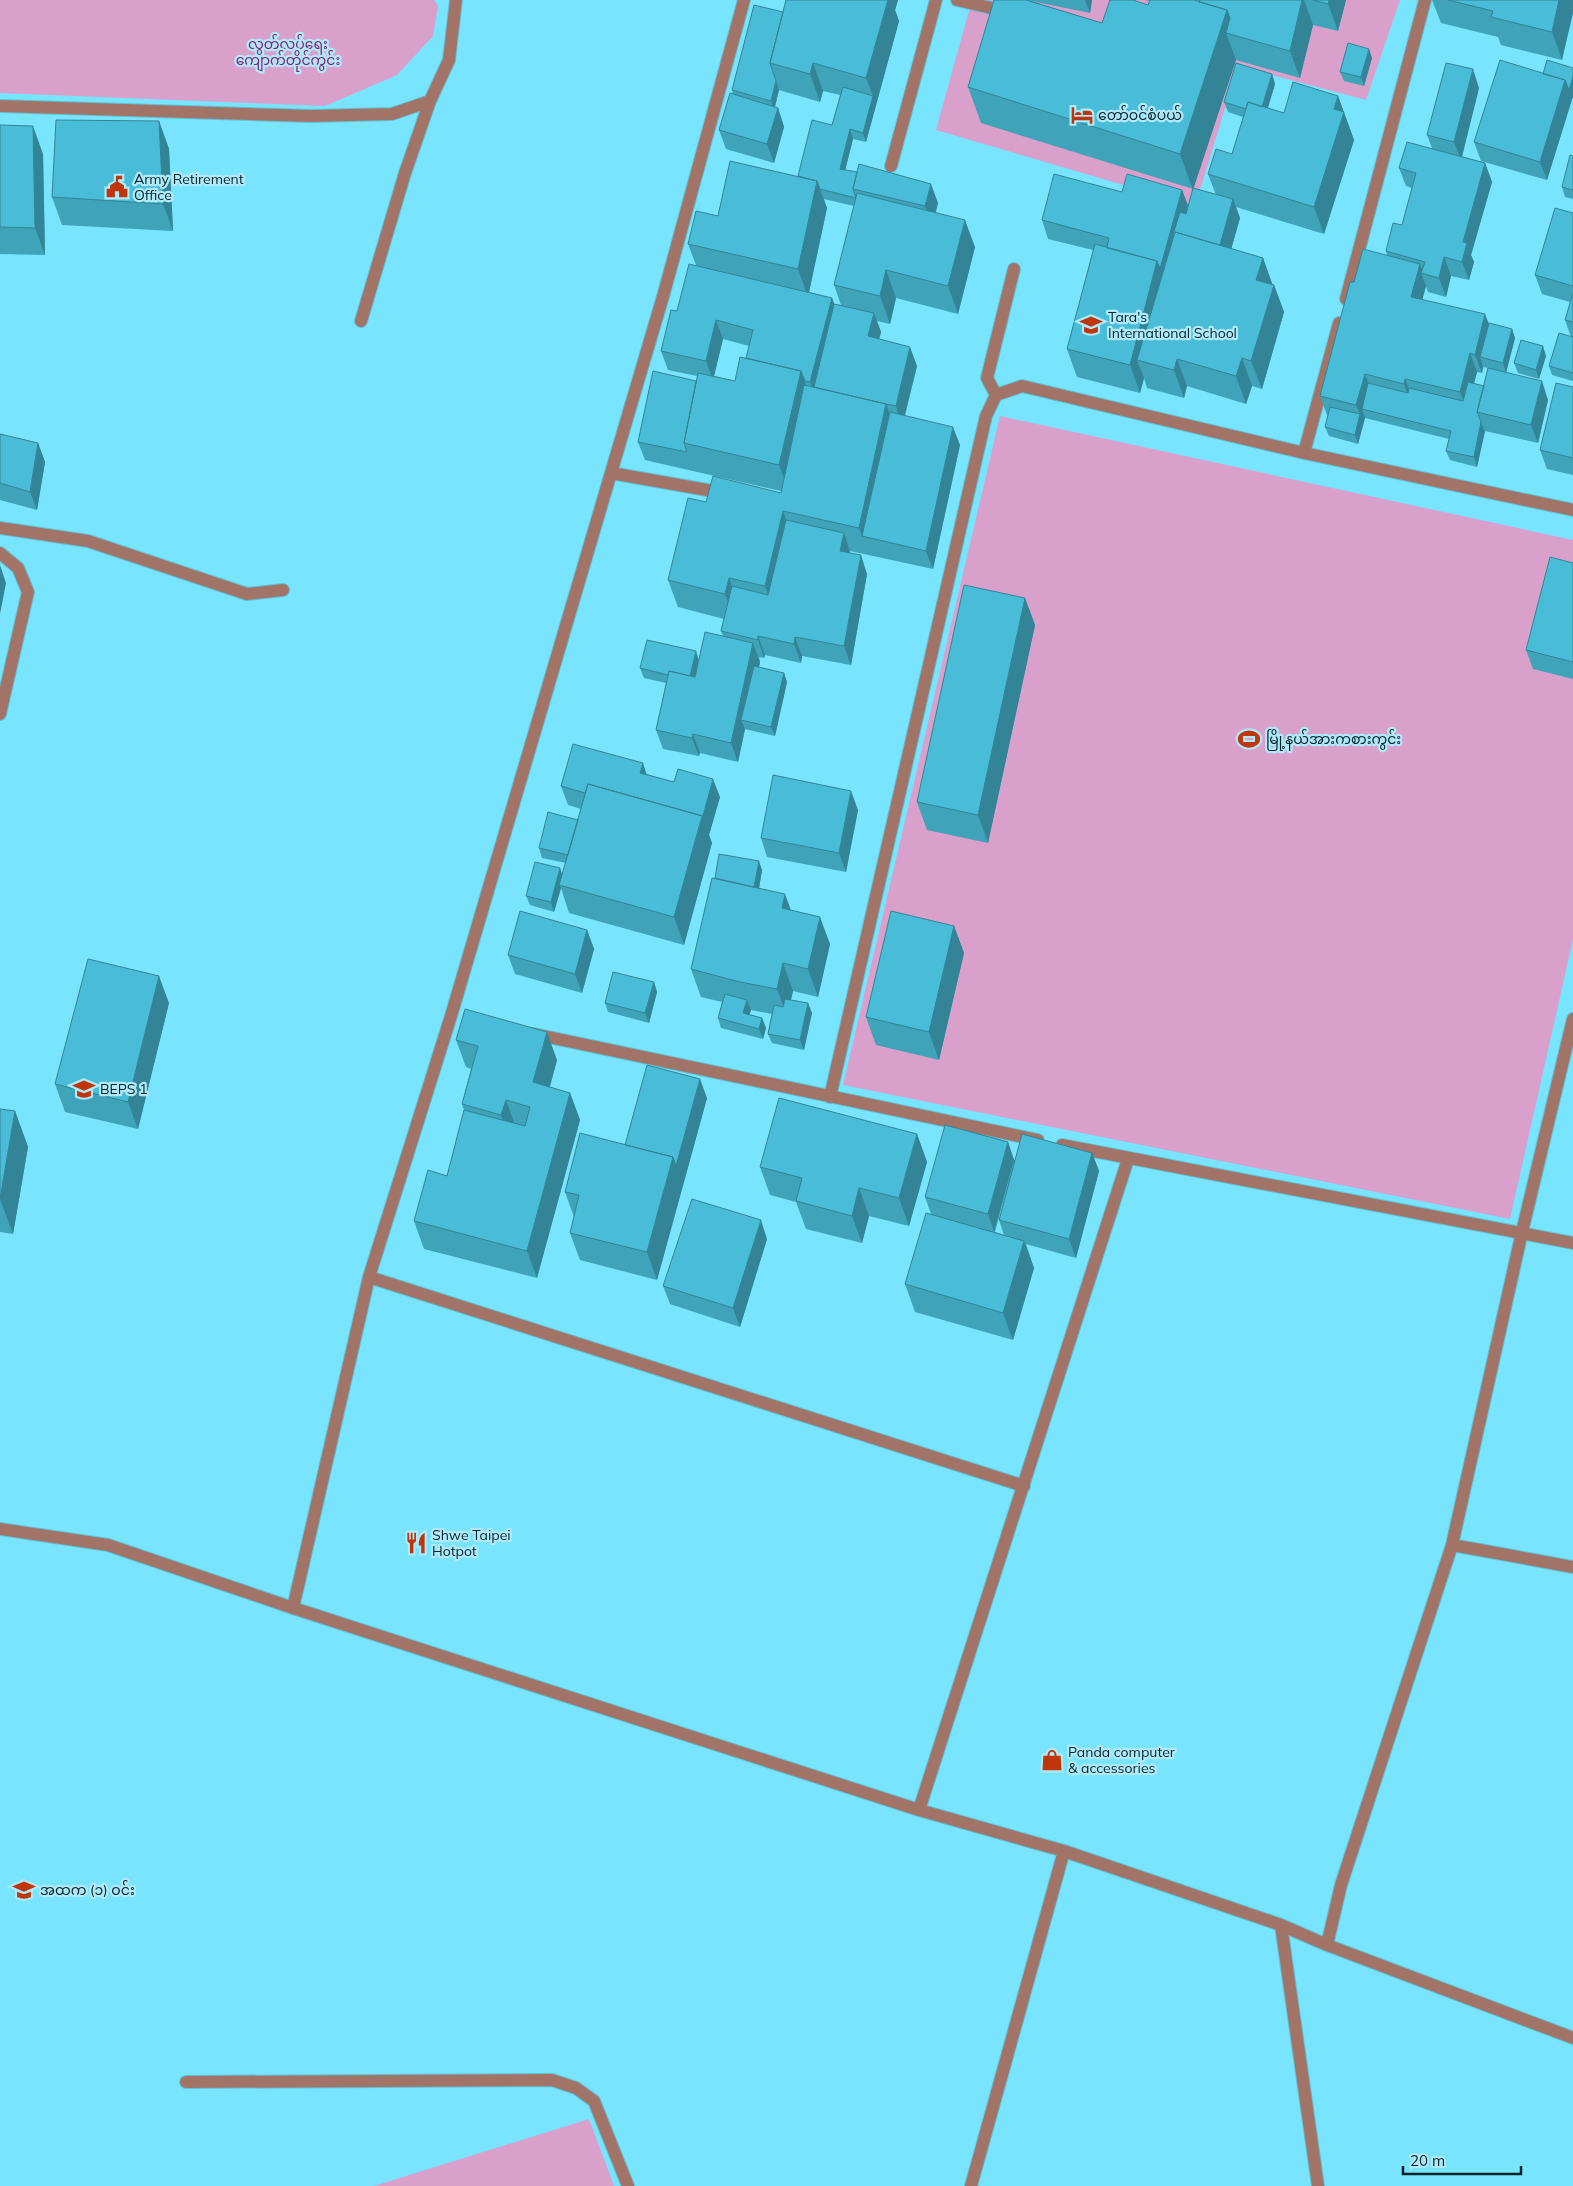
<svg xmlns="http://www.w3.org/2000/svg" width="1573" height="2186" viewBox="0 0 1573 2186" font-family="Mulish,'Noto Sans Myanmar',sans-serif">
	<style>
		.green { fill: #d9a0cb }
		.lines { fill: none; stroke-linecap: round; stroke-linejoin: round }
		.minor-casing { stroke: #62c1d8; stroke-width: 14 }
		.minor { stroke: #a27468; stroke-width: 12 }
		.wall { fill: #3fa3b9; fill-rule: evenodd }
		.shaded-wall { fill: #338496 }
		.building { fill: #49bdd7; stroke: #338496 }
		.labels { text-anchor: middle; stroke-width: 4.5; stroke-linejoin: round; paint-order: stroke }
		.park-label { font-size: 14px; fill: #862076; stroke: #b0eafa }
		.poi-label { font-size: 14px; fill: #00242b; stroke: #b0eafa; text-anchor: start }
	</style>
	<rect width="100%" height="100%" fill="#78e4fe"/>
	<path class="green" d="M0,0H434L438,6L433,36L397,75L325,106L0,93Z
		M972,0H1400L1366,100L1238,66L1195,206L936,130Z
		M1000,416L1573,540V939L1510,1219L843,1085Z
		M589,2119L614,2186H374Z"/>
	<g class="lines">
		<g class="minor-casing">
			<path id="minor" d="M957,0L1008,12
				M0,106L311,116L392,114L430,101L449,60L456,0
				M891,166L936,0
				M1346,299L1425,0
				M361,321L405,173L430,101
				M996,395L987,378L1014,269
				M1304,453L1339,323
				M611,473L724,493
				M0,528L88,541L247,594L283,590
				M0,553L18,568L28,592L0,714
				M534,1034L1038,1140
				M830,1097L986,416L996,395L1022,386L1304,453L1573,510
				M1062,1145L1573,1243
				M369,1277L1024,1486
				M0,1529L108,1545L293,1608L919,1810L1064,1851L1281,1925L1327,1945L1573,2038
				M1452,1545L1573,1567
				M293,1608L369,1277L451,1016L664,293L744,0
				M919,1810L1128,1159
				M1281,1925L1318,2186
				M1327,1945L1341,1885L1452,1545L1522,1232L1573,1019
				M186,2082L552,2080L576,2088L594,2101L628,2186
				M971,2186L1064,1851"/>
		</g>
		<use href="#minor" class="minor"/>
	</g>
	<path class="wall" d="M786,0H898L895,10L899,21L866,142L853,139L845,170L938,203L936,212L975,247L958,314L896,298L890,324L877,321L881,332L879,339L917,366L905,416L960,445L933,569L850,551V553L867,574L851,665L802,656L801,663L765,655L764,658L759,657L760,662L759,667L784,673L787,682L775,736L745,729L738,762L700,753L699,756L663,749L656,730L666,683L644,678L640,668L699,660L723,636L721,631L724,619L678,607L668,580L706,502L781,493V491L645,460L638,442L697,381V376L668,370L661,351L696,265L688,244L718,216L798,176L832,125L840,95L823,91L820,102L779,90L775,107L778,108L784,127L774,163L726,149L719,130L733,95L732,90L783,12ZM824,199L854,206L834,285L841,305L834,304L832,298L809,292L827,208ZM723,339L749,346L746,358L735,381L714,376Z
		M994,0H1092L1090,13L1031,1L1102,23L1148,5L1149,1L1145,0H1346L1338,31L1313,25L1300,78L1236,60L1193,188L1216,195L1208,174L1232,154L1243,117L1228,112L1224,102L1272,74L1275,84L1268,108L1284,113L1338,96L1354,140L1324,234L1236,207L1240,218L1231,249L1263,258L1272,284L1274,285L1284,312L1262,389L1252,386L1246,404L1187,386L1184,398L1147,388L1144,378L1140,393L1077,377L1067,349L1093,250L1048,239L1042,220L1122,192L1182,190L1188,206L1193,189L981,123L968,87Z
		M1432,0H1573L1562,60L1501,45L1498,37L1441,23Z
		M1372,58L1364,86L1344,81L1340,72Z
		M1543,74L1573,96L1547,180L1481,161L1474,142Z
		M1479,88L1462,157L1485,163L1492,182L1471,255L1474,262L1469,280L1451,276L1446,297L1428,292L1426,286L1422,300L1489,323L1512,329L1515,338L1506,372L1548,400L1538,443L1485,431L1477,467L1450,460L1446,451L1449,439L1365,418L1358,444L1329,436L1325,427L1328,415H1327L1320,396L1354,282L1387,255L1386,251L1402,225L1412,188L1406,186L1399,168L1432,148L1427,135ZM1483,367L1488,368L1484,386L1474,383L1477,372L1482,373Z
		M159,121L169,149L173,231L62,225L52,197Z
		M0,125L43,154L45,255L0,254Z
		M1573,156V199L1565,197L1562,187Z
		M1573,213V381L1552,375L1549,366L1571,337L1565,320L1570,302L1542,294L1535,275Z
		M1546,356L1539,379L1518,373L1514,363Z
		M1573,387V475L1547,469L1540,450Z
		M0,434L38,443L45,462L37,510L0,500Z
		M1573,563V679L1533,669L1526,650Z
		M1025,598L1035,625L988,843L927,830L917,802Z
		M647,774L720,797L709,835L712,843L684,945L569,913L561,888L554,912L530,905L526,896L560,868L562,875L566,863L542,858L539,848L578,820L581,809L568,805L561,786Z
		M858,810L846,872L767,857L761,838Z
		M762,870L759,888L791,910L830,944L818,997L793,991L791,1000L812,1013L804,1050L772,1043L768,1034L772,1014L751,1010L749,1015L762,1018L766,1028L763,1039L721,1028L718,1018L722,1002L701,997L691,969Z
		M954,926L964,953L939,1060L876,1045L866,1017Z
		M587,930L594,949L582,993L515,974L508,955Z
		M654,982L657,992L649,1023L608,1012L605,1003Z
		M169,1003L138,1129L65,1112L55,1084Z
		M456,1040L557,1060L550,1087L570,1093L580,1120L537,1278L424,1249L414,1221L447,1176L464,1110L462,1104L471,1069L466,1067Z
		M707,1098L657,1280L580,1260L570,1233L574,1217L565,1192L625,1145Z
		M0,1109L15,1111L28,1147L13,1234L0,1232Z
		M917,1134L927,1162L909,1226L869,1216L862,1243L806,1229L796,1202L770,1195L760,1167Z
		M1008,1142L1014,1160L1092,1153L1099,1171L1076,1258L1026,1244L1034,1268L1013,1340L915,1312L905,1284L931,1214L925,1197ZM1014,1161L999,1220L1004,1235L995,1232Z
		M767,1239L740,1327L670,1304L663,1286Z"/>
	<path class="shaded-wall" d="M888,0H898L895,10L899,21L866,142L863,133L873,96L866,78Z
		M1085,0H1092L1090,13Z
		M1302,0H1304L1313,25L1300,78L1290,51Z
		M1329,0H1346L1338,31L1328,4Z
		M1559,0H1573V13L1562,60L1552,32Z
		M1227,10L1237,36L1226,33L1236,60L1193,190L1180,154Z
		M1369,49L1372,58L1364,86L1361,77Z
		M813,63L823,91L820,102L810,74Z
		M1473,69L1479,88L1461,160L1454,142Z
		M1272,74L1275,84L1263,123L1260,113Z
		M1573,76V96L1547,180L1540,162L1565,80Z
		M776,81L779,90L774,110L771,101Z
		M1338,96L1354,140L1324,234L1314,207L1334,109Z
		M778,108L784,127L774,163L767,144Z
		M159,121L169,149L173,231L163,204Z
		M33,126L43,154L45,255L35,228Z
		M850,129L853,139L843,179L840,169Z
		M1485,163L1492,182L1471,255L1474,262L1469,280L1462,262L1463,242Z
		M817,181L827,208L808,297L798,269Z
		M931,184L938,203L932,225L925,206Z
		M1182,190L1189,208L1172,238L1177,251L1137,360L1144,378L1140,393L1130,365L1157,261Z
		M1233,199L1240,218L1225,271L1218,253Z
		M965,220L975,247L958,314L948,286Z
		M1444,257L1451,276L1446,297L1439,278Z
		M1263,258L1273,286L1256,280Z
		M1420,264L1424,274L1421,273L1426,286L1418,316L1411,297Z
		M886,270L896,298L890,324L880,296Z
		M1274,285L1284,312L1262,389L1251,361Z
		M832,298L839,317L817,401L810,382Z
		M874,313L881,332L875,355L868,336Z
		M1485,314L1492,332L1480,357L1483,367L1482,373L1475,355Z
		M716,320L723,339L713,380L706,361Z
		M1512,329L1515,338L1506,373L1503,363Z
		M1543,346L1546,356L1539,379L1536,370Z
		M910,347L917,366L902,425L896,406Z
		M1470,353L1477,372L1467,410L1460,392Z
		M1242,358L1252,386L1246,404L1236,376Z
		M1177,359L1187,386L1184,398L1174,370Z
		M801,371L811,399L789,492L779,465Z
		M1365,374L1372,393L1362,409L1365,418L1358,444L1355,435L1360,414L1356,405Z
		M1405,379L1412,397L1411,403L1404,384Z
		M1542,381L1548,400L1538,443L1531,425Z
		M886,404L896,431L862,536L869,555L859,528Z
		M1481,422L1484,430L1485,431L1477,467L1474,457Z
		M953,427L960,445L933,569L926,551Z
		M38,443L45,462L37,510L30,492Z
		M783,511L793,539L775,614L765,586Z
		M844,533L850,552L847,569L840,551Z
		M861,555L867,574L851,665L844,646Z
		M0,565L6,583L0,614Z
		M729,578L739,605L735,621L725,594Z
		M1025,598L1035,625L988,843L978,815Z
		M758,636L765,655L764,658L758,640Z
		M795,637L802,656L801,663L794,644Z
		M753,643L760,662L747,721L741,720L745,729L738,762L731,743Z
		M696,651L699,661L693,689L690,679Z
		M784,673L787,682L775,736L771,727Z
		M693,734L700,753L699,756L692,738Z
		M643,763L649,782L640,773Z
		M713,779L720,797L709,835L712,843L684,945L674,917Z
		M851,791L858,810L846,872L839,853Z
		M759,861L762,870L756,907L752,898Z
		M560,868L563,878L559,885L561,888L554,912L551,902Z
		M785,894L795,921L782,908Z
		M820,917L830,944L818,997L808,969Z
		M954,926L964,953L939,1060L929,1032Z
		M587,930L594,949L582,993L575,974Z
		M783,963L793,991L787,1016L777,989Z
		M159,976L169,1003L138,1129L128,1102Z
		M654,982L657,992L649,1023L645,1013Z
		M747,1000L751,1010L747,1023L743,1013Z
		M808,1003L812,1013L804,1050L800,1040Z
		M762,1018L766,1028L763,1039L759,1029Z
		M547,1032L557,1060L543,1110L533,1082Z
		M700,1079L707,1098L657,1280L647,1252L673,1157Z
		M570,1093L580,1120L537,1278L527,1251Z
		M506,1100L516,1128L511,1142L501,1115Z
		M15,1111L28,1147L13,1234L0,1199Z
		M917,1134L927,1162L909,1226L899,1198Z
		M1008,1142L1014,1160L994,1232L988,1214Z
		M1092,1153L1099,1171L1076,1258L1069,1239Z
		M859,1188L869,1216L862,1243L852,1216Z
		M761,1220L767,1239L740,1327L733,1308Z
		M1024,1241L1034,1268L1013,1340L1003,1313Z"/>
	<path class="building" d="M786,0H888L866,78L813,63L810,74L770,63Z
		M994,0H1026L1102,23L1110,0H1133L1148,5L1150,0H1194L1227,10L1180,154L968,87Z
		M1200,0H1302L1290,51L1226,33L1230,18L1227,10L1199,2Z
		M1313,0H1329L1328,4Z
		M1448,0H1559L1552,32L1491,17L1493,11Z
		M754,5L783,12L770,63L776,81L771,101L732,90Z
		M1348,43L1369,49L1361,77L1340,72Z
		M1500,60L1565,80L1540,162L1474,142Z
		M1547,60L1573,68V76L1569,90L1565,80L1543,74Z
		M1236,63L1272,74L1262,107L1248,102L1246,109L1224,102Z
		M1446,63L1473,69L1454,142L1427,135Z
		M1293,82L1338,96L1334,109L1344,112L1314,207L1208,174L1216,149L1232,154L1248,102L1284,113Z
		M843,87L873,96L863,133L850,129L840,169L857,172L853,189L856,198L820,189L817,181L798,176L812,120L832,125Z
		M730,93L778,108L767,144L719,130Z
		M56,120L159,121L163,204L52,197Z
		M0,125L33,126L35,228L0,227Z
		M1407,142L1485,163L1463,242L1467,243L1462,262L1444,257L1439,278L1421,273L1425,262L1386,251L1393,223L1402,225L1416,173L1399,168Z
		M1570,155L1573,156V190L1562,187Z
		M730,161L817,181L798,269L688,244L696,211L718,216Z
		M859,164L931,184L925,206L853,189Z
		M1054,174L1122,192L1127,174L1182,190L1160,269L1157,261L1107,248L1109,238L1042,220Z
		M1193,188L1233,199L1220,245L1175,232L1173,238H1172L1180,212L1186,214Z
		M857,193L965,220L948,286L886,270L880,296L834,285Z
		M1555,208L1573,213V286L1535,275Z
		M1175,232L1263,258L1256,280L1274,285L1251,361L1242,358L1236,376L1177,359L1174,370L1137,360Z
		M1095,244L1157,261L1130,365L1067,349Z
		M1363,249L1420,264L1411,297L1485,314L1475,355L1470,353L1460,392L1405,379L1404,384L1365,374L1356,405L1320,396L1350,282H1354Z
		M689,264L832,298L810,382L805,381L801,371L746,358L753,330L716,320L706,361L661,351L671,310L677,311Z
		M1573,293V322L1565,320Z
		M834,304L874,313L868,336L910,347L896,406L886,404L814,387Z
		M1489,323L1512,329L1503,363L1480,357Z
		M1559,333L1573,337V373L1549,366Z
		M1521,340L1543,346L1536,370L1514,363Z
		M740,357L801,371L779,465L684,443L698,373L735,381Z
		M1488,368L1542,381L1531,425L1477,412Z
		M653,371L696,381L684,443L687,452L638,442Z
		M1468,382L1484,386L1477,412L1481,422L1474,457L1446,451L1451,431L1362,409L1368,383L1408,393L1409,388L1463,401Z
		M1556,383L1573,387V458L1540,450Z
		M804,385L886,404L859,528L783,511L765,586L729,578L725,594L668,580L688,498L706,502L713,476L781,493Z
		M1330,407L1360,414L1355,435L1325,427Z
		M890,412L953,427L926,551L862,536Z
		M0,434L38,443L30,492L0,483Z
		M786,520L844,533L840,551L861,555L844,646L795,637L794,644L758,636V640L721,631L732,586L768,595Z
		M1550,557L1573,563V662L1526,650Z
		M964,585L1025,598L978,815L917,802Z
		M705,632L753,643L731,743L693,734L692,738L656,730L669,671L695,677Z
		M647,640L696,651L690,676L669,671L668,675L640,668Z
		M754,666L784,673L771,727L741,720Z
		M573,744L643,763L640,773L674,782L678,769L713,779L703,816L588,784L585,793L561,786Z
		M773,775L851,791L839,853L761,838Z
		M588,784L702,816L674,917L559,885Z
		M548,812L578,820L568,855L539,848Z
		M719,854L759,861L754,887L715,878Z
		M535,862L560,868L551,902L526,896Z
		M712,878L785,894L782,908L820,917L808,969L783,963L777,989L740,982L691,969Z
		M520,911L587,930L575,974L508,955Z
		M891,911L954,926L929,1032L866,1017Z
		M88,959L159,976L128,1102L55,1084Z
		M613,972L654,982L645,1013L605,1003Z
		M725,994L747,1000L743,1013L762,1018L759,1029L718,1018Z
		M785,999L808,1003L800,1040L768,1034L774,1005L783,1007Z
		M465,1009L547,1032L533,1082L570,1093L527,1251L414,1221L428,1170L447,1176L464,1110L525,1126L530,1107L506,1100L501,1115L462,1104L478,1046L456,1040Z
		M647,1065L700,1079L676,1166L673,1157L625,1145Z
		M779,1098L917,1134L899,1198L859,1188L852,1216L796,1201L802,1178L760,1167Z
		M0,1109L15,1111L0,1199Z
		M945,1125L1008,1142L988,1214L925,1197Z
		M580,1133L673,1157L647,1252L570,1233L579,1195L565,1192Z
		M1022,1134L1092,1153L1069,1239L999,1220Z
		M692,1199L761,1220L733,1308L663,1286Z
		M926,1213L1024,1241L1003,1313L905,1284Z"/>
	<defs>
		<g id="hotel-bare" transform="scale(1.725)"><path d="M-6-4.5h1.5V1H6V5H4.5V3h-9V5H-6ZM-4 0a1.8 1.8 0 1 1 3.6 0ZM.5 0V-2.5h3Q6-2.5 6 0Z" fill="#bf360b" stroke="#b0eafa" stroke-width="2.5" paint-order="stroke"/></g>
		<g id="civic-bare" transform="scale(1.725)"><path d="M-.6-6.5H3V-4.5H.6V-3L4-1V1h2V6H-6V1h2V-1L-.6-3ZM-1.2 2.5V6h2.4V2.5Z" fill="#bf360b" stroke="#b0eafa" stroke-width="2.5" paint-order="stroke"/></g>
		<g id="school-bare" transform="scale(1.725)"><path d="M0-5L7-2L0 1L-7-2ZM-4 1L0 2.5L4 1V4Q0 6-4 4Z" fill="#bf360b" stroke="#b0eafa" stroke-width="2.5" paint-order="stroke"/></g>
		<g id="stadium-bare" transform="scale(1.725)"><path d="M0-5a6.5 5 0 1 0 0 10a6.5 5 0 1 0 0-10ZM-3.5-1.8h7v3.6h-7Z" fill="#bf360b" stroke="#b0eafa" stroke-width="2.5" paint-order="stroke"/></g>
		<g id="restaurant-bare" transform="scale(1.725)"><path d="M-5-6h1v4h1v-4h1v4h1v-4h1v5L-1.5 .5V6h-2V.5L-5-1ZM5-6V6H3V1.5H1.5Q1.5-4 5-6Z" fill="#bf360b" stroke="#b0eafa" stroke-width="2.5" paint-order="stroke"/></g>
		<g id="shop-bare" transform="scale(1.725)"><path d="M-5-2.5h2.3a2.7 3.5 0 0 1 5.4 0H5L5.5 6h-11ZM-1.5-2.5h3a1.5 2.3 0 0 0-3 0Z" fill="#bf360b" stroke="#b0eafa" stroke-width="2.5" paint-order="stroke"/></g>
	</defs>
	<g fill-rule="evenodd">
		<use href="#hotel-bare" x="1082" y="115"/>
		<use href="#civic-bare" x="117" y="187"/>
		<use href="#school-bare" x="1091" y="325"/>
		<use href="#stadium-bare" x="1249" y="739"/>
		<use href="#school-bare" x="84" y="1089"/>
		<use href="#restaurant-bare" x="416" y="1543"/>
		<use href="#shop-bare" x="1052" y="1760"/>
		<use href="#school-bare" x="24" y="1890"/>
	</g>
	<g class="labels">
		<g class="park-label">
			<text x="288" y="49">လွတ်လပ်ရေး<tspan x="288" dy="16">ကျောက်တိုင်ကွင်း</tspan></text>
		</g>
		<g class="poi-label">
			<text x="1098" y="120">တော်ဝင်စံပယ်</text>
			<text x="134" y="184">Army Retirement<tspan x="134" dy="16">Office</tspan></text>
			<text x="1108" y="322">Tara's<tspan x="1108" dy="16">International School</tspan></text>
			<text x="1266" y="744">မြို့နယ်အားကစားကွင်း</text>
			<text x="100" y="1094">BEPS 1</text>
			<text x="432" y="1540">Shwe Taipei<tspan x="432" dy="16">Hotpot</tspan></text>
			<text x="1068" y="1757">Panda computer<tspan x="1068" dy="16">&amp; accessories</tspan></text>
			<text x="40" y="1895">အထက (၁) ဝင်း</text>
		</g>
	</g>
	<path d="M1403 2166v8h118v-8" fill="none" stroke="#00242b" stroke-width="2.5"/>
	<text x="1410" y="2166" font-size="15" fill="#00242b" stroke="#b0eafa" stroke-width="4" paint-order="stroke">20 m</text>
</svg>
